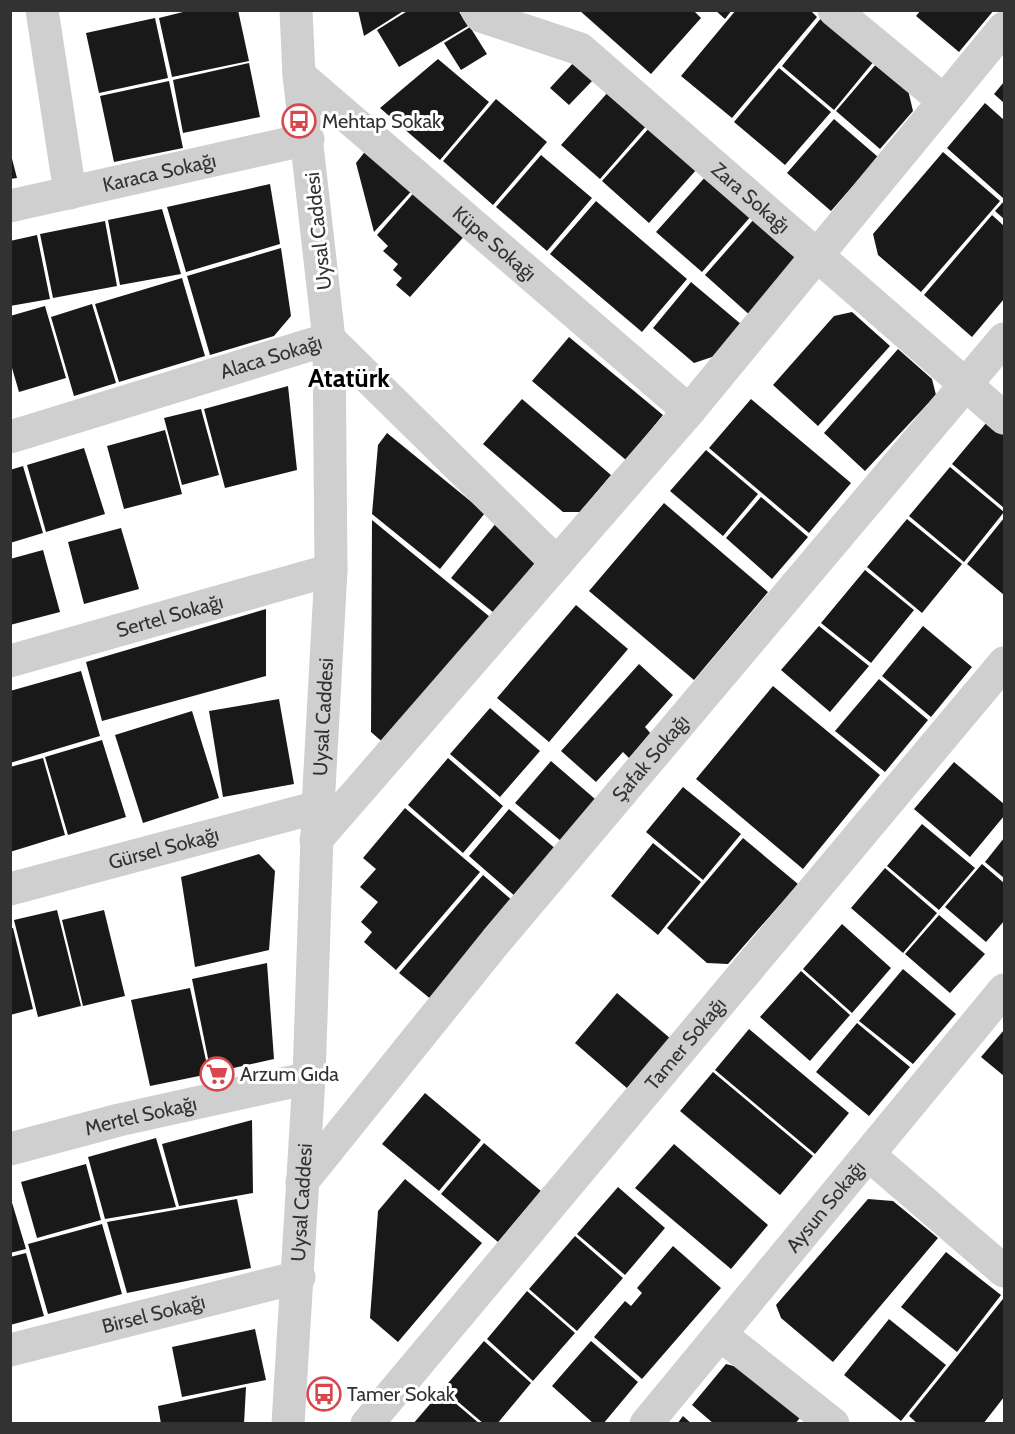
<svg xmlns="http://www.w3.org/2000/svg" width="1015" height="1434" viewBox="0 0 1015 1434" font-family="Cabin,sans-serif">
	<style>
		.building { fill: #191919 }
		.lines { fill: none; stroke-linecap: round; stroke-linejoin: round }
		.minor { stroke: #cfcfcf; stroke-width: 33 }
		.labels { text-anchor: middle; stroke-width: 6; stroke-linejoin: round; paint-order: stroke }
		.poi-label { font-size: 20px; fill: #323232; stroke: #fff; text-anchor: start }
		.street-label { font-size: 20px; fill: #323232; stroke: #fff }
		.district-label { font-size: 26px; font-weight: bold; fill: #000; stroke: #fff }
	</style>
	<rect width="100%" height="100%" fill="#fff"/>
	<path class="building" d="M191,10H238L249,61L172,77L159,18Z
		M358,10H405L364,36Z
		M409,10H458L468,26L399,67L377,30Z
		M579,10H693L701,18L651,74Z
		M715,10H732L725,19Z
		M736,10H810L817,17L732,118L681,76Z
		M921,10H994L959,52L916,16Z
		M827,11L879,55L834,110L782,66Z
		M155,18L168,78L99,93L86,33Z
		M470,27L487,54L461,70L444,43Z
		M438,59L489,102L440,160L380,108Z
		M575,61L594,79L569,105L550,88Z
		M249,63L260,117L183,133L173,80Z
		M877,63L908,90L913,111L880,149L836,111Z
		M779,68L831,112L785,165L734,122Z
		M169,81L183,148L114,162L100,96Z
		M1004,82V103L994,94Z
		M609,91L647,125L600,179L561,145Z
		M496,99L547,142L493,205L443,161Z
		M985,103L1004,120L1003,198L947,148Z
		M834,119L878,157L831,211L787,173Z
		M650,127L697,169L649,223L602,181Z
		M371,144L417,185L374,232L356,163Z
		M10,151L17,178L10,179Z
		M943,152L1000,201L921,292L878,255L873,234Z
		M541,155L592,198L547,251L496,207Z
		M707,175L752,215L702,272L656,232Z
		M270,184L280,244L186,272L167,207Z
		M418,188L468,232L410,297L396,285L402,278L393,270L398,264L383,251L388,246L377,235Z
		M596,201L687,279L642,332L550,254Z
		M1004,201V219L995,211Z
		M162,209L181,274L120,285L108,220Z
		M992,215L1004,226V299L972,337L924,295Z
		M755,218L803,260L752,317L705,275Z
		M105,221L117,286L53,298L40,234Z
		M37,235L50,299L10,306V241Z
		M281,248L291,316L274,336L210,355L187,276Z
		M182,278L205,356L119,382L95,304Z
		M691,282L742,325L715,356L694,363L653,328Z
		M92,304L116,383L74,396L51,317Z
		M45,306L66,378L19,392L10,361V316Z
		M852,312L890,346L818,426L773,385L834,316Z
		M569,337L663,415L626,460L532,381Z
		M898,349L932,379L936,395L865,471L824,433Z
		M288,386L297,470L225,488L204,409Z
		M522,399L611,475L580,512H563L483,444Z
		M751,399L851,483L809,533L709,448Z
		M201,409L219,475L182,485L164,418Z
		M992,416L1004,427V508L952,464Z
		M165,430L182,494L124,509L107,446Z
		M387,433L485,513L440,569L372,514L378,445Z
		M84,448L105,514L46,532L27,465Z
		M706,450L758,494L723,536L670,491Z
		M23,466L43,533L10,543V470Z
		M950,467L1004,512L964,562L909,516Z
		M761,497L808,537L772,579L726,538Z
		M664,503L768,592L694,680L589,591Z
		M1004,518V595L967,564Z
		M907,519L962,564L922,613L867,567Z
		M372,520L490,617L386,745L371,732Z
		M497,522L540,557L494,613L451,578Z
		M121,528L139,589L84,604L68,542Z
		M43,550L60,612L10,625V559Z
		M865,570L914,610L871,663L821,623Z
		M576,605L628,649L549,742L497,698Z
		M266,609V676L102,721L86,662Z
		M819,626L869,666L830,712L781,670Z
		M923,626L972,667L931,717L882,676Z
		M639,664L673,695L645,727L651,734L629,758L623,752L596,782L561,751Z
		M81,671L100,736L10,763V691Z
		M879,679L928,720L885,772L835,731Z
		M773,686L880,775L803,869L696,779Z
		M279,699L294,784L223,797L209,711Z
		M490,708L540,751L500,797L450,754Z
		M192,711L219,798L143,823L115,735Z
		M102,740L126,817L68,835L45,757Z
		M43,758L65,835L10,852V767Z
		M448,758L503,806L463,853L408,805Z
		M551,761L602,805L567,846L515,803Z
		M954,762L1004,804V816L970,857L914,809Z
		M683,787L741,834L703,880L646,832Z
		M405,808L480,872L396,970L364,942L372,932L361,922L378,902L360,887L376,869L363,858Z
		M509,809L564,856L524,904L469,856Z
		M922,824L975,868L939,910L887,866Z
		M743,838L798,884L728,964L707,963L667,928Z
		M1004,838V878L985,862Z
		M653,843L701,882L658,935L611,896Z
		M259,854L275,871L269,950L195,967L181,877Z
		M982,864L1004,883V921L986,942L945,907Z
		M885,868L937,913L903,953L851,908Z
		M483,875L521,908L438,1005L399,973Z
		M57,910L81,1006L38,1017L14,920Z
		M104,910L125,996L83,1006L62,920Z
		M939,915L985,954L950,993L905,954Z
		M842,924L891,968L852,1013L803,969Z
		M10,928H13L33,1009L10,1015Z
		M267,963L274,1059L211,1073L192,979Z
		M903,969L956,1014L913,1064L859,1021Z
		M801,971L850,1015L810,1061L760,1017Z
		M190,988L209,1074L150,1086L131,1000Z
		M617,993L671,1039L628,1089L575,1043Z
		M857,1023L910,1067L869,1116L816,1072Z
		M749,1029L849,1113L815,1154L715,1070Z
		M1004,1030V1076L981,1057Z
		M713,1072L813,1156L780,1195L680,1111Z
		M425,1093L481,1140L439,1191L382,1144Z
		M252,1120L253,1193L179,1206L162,1144Z
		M156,1138L176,1207L105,1219L88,1157Z
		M484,1143L541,1191L498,1242L441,1194Z
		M674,1144L768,1225L731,1269L635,1188Z
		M86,1164L101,1220L37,1238L21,1182Z
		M405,1179L482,1243L398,1342L370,1318L378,1211Z
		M618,1187L665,1228L625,1275L577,1234Z
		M10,1196L26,1249L10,1253Z
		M237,1199L251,1268L127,1293L107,1222Z
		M868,1199L893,1201L938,1238L833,1362L781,1318L776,1305Z
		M102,1224L122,1294L48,1314L28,1244Z
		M575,1236L623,1278L577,1331L529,1289Z
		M673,1246L721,1288L642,1379L594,1337L625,1301L631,1306L642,1293L637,1288Z
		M946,1252L1001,1295L957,1352L901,1307Z
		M26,1253L44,1316L10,1325V1257Z
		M527,1291L575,1333L533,1381L487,1339Z
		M1003,1299L1004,1397L983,1424H918L909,1416Z
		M889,1319L946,1365L901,1421L844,1375Z
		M255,1329L266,1380L182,1397L172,1347Z
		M484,1341L531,1383L497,1424H484L443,1389Z
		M591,1341L638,1382L603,1424H594L552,1386Z
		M726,1364L752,1371L803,1414L795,1424H714L692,1405Z
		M246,1387L244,1424H161L158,1406Z
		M441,1391L480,1424H413Z
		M683,1416L692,1424H677Z"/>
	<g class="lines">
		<g class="minor">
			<path d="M42,10L70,193"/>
			<path id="s1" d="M477,10L481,16L580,49L1004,418"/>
			<path d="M834,10L944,101L1004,28"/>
			<path id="s2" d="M299,75L689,411"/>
			<path id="s3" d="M10,206L308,139"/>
			<path id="s4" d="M10,437L329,339L557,563"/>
			<path id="s5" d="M10,661L331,570"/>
			<path d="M316,840L689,411L944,101"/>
			<path id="s6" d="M10,889L318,807"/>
			<path id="s7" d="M10,1149L119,1120L309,1078"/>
			<path d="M869,1155L1004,1271"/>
			<path id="s8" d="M302,1182L496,941L1004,339"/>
			<path d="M721,1335L833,1424"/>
			<path id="s9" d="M10,1350L299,1277"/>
			<path id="s10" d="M288,1424L309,1078L318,807L331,570L329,339L299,75L296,10"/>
			<path id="s11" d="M367,1424L1004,663"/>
			<path id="s12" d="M646,1424L1004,990"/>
		</g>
	</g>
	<defs>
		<g id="bus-ring" transform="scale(1.725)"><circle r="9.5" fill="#fff" stroke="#d7474d" stroke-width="1.5"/><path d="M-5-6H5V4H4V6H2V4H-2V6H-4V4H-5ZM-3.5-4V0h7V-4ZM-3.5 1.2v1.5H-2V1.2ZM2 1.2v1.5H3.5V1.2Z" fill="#d7474d"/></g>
		<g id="supermarket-ring" transform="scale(1.725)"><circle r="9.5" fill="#fff" stroke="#d7474d" stroke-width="1.5"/><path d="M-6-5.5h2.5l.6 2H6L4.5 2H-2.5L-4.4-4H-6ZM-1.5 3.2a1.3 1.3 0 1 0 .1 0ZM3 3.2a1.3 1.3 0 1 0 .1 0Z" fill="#d7474d"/></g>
	</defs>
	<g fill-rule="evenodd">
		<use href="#bus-ring" x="299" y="121"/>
		<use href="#supermarket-ring" x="217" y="1074"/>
		<use href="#bus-ring" x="324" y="1394"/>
	</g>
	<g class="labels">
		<g class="poi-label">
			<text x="322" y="128">Mehtap Sokak</text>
			<text x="240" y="1081">Arzum Gıda</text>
			<text x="347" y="1401">Tamer Sokak</text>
		</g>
		<g class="street-label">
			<text dy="7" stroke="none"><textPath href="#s3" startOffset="153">Karaca Sokağı</textPath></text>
			<text dy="7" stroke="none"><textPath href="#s1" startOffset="338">Zara Sokağı</textPath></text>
			<text transform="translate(318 231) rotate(-96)" y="7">Uysal Caddesi</text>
			<text dy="7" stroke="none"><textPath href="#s2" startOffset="258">Küpe Sokağı</textPath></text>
			<text dy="7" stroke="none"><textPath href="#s4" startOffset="273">Alaca Sokağı</textPath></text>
			<text dy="7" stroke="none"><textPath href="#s5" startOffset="166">Sertel Sokağı</textPath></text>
			<text dy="7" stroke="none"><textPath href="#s10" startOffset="708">Uysal Caddesi</textPath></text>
			<text dy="7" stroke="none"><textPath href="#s8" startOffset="549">Şafak Sokağı</textPath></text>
			<text dy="7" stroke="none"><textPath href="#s6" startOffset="159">Gürsel Sokağı</textPath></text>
			<text dy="7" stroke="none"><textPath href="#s11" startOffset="496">Tamer Sokağı</textPath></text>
			<text dy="7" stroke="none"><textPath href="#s7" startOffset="135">Mertel Sokağı</textPath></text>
			<text dy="7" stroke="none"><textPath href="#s10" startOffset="222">Uysal Caddesi</textPath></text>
			<text dy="7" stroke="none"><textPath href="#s12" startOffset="282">Aysun Sokağı</textPath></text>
			<text dy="7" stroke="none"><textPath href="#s9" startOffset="148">Birsel Sokağı</textPath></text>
		</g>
		<g class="district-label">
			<text x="349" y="387">Atatürk</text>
		</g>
	</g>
	<rect width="1015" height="1434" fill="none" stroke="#323232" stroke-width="24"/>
</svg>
